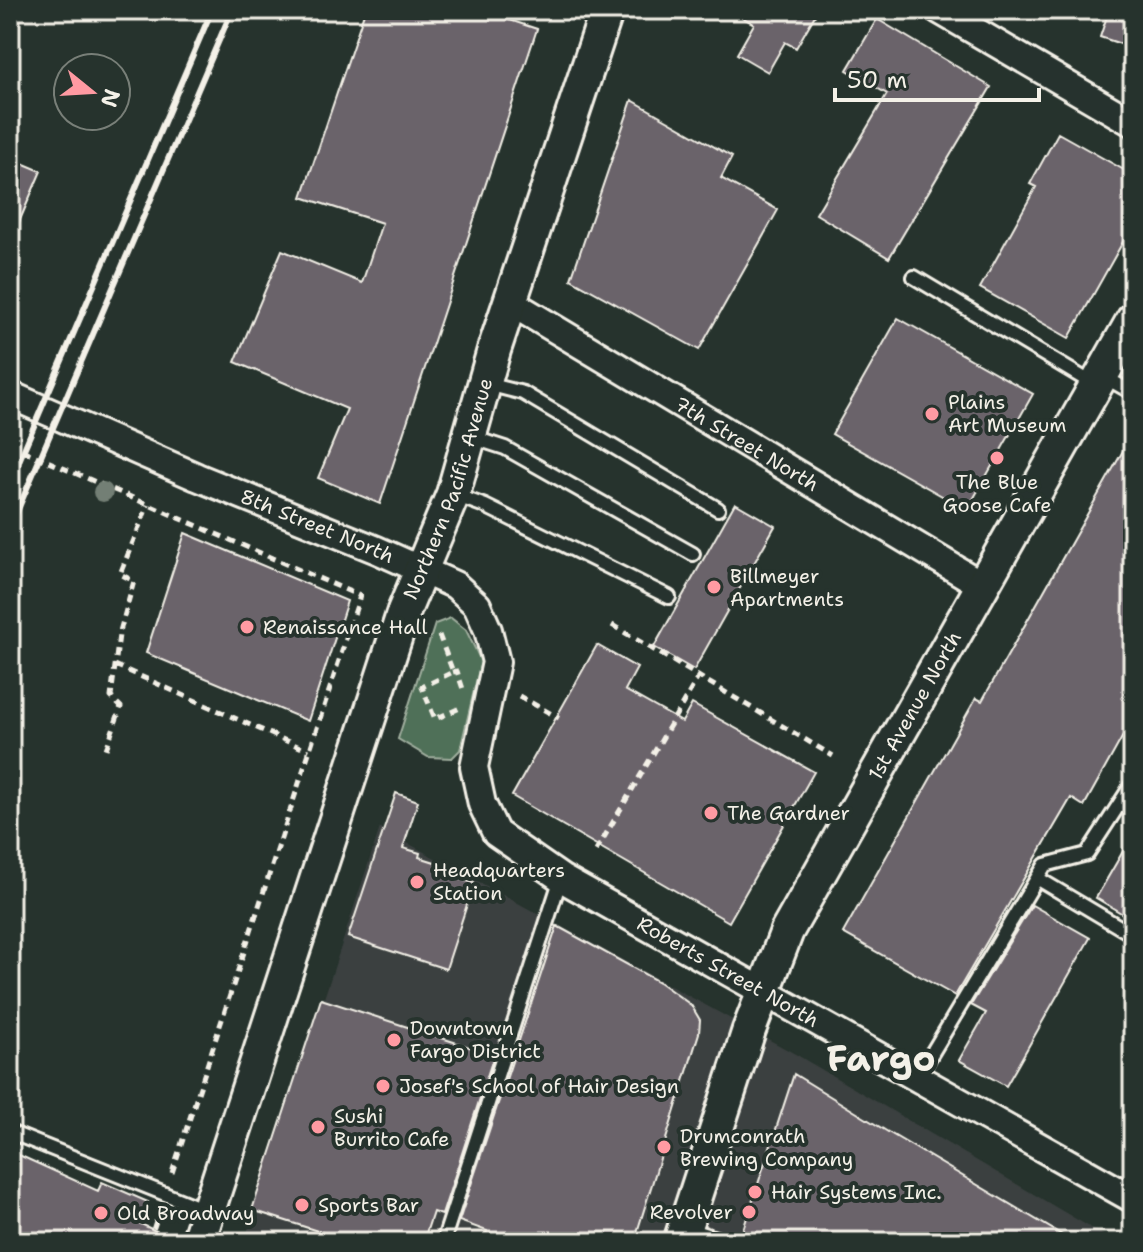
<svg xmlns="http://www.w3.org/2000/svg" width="1143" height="1252" viewBox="0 0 1143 1252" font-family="'Shantell Sans',sans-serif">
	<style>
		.built { fill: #3b4140 }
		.green { fill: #506f58; stroke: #a2b0a0; stroke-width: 2 }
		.building { fill: #6b636b; stroke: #f4f1e8; stroke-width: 2 }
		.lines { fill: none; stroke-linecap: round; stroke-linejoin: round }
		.service-casing { stroke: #f4f1e8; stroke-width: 18 }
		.minor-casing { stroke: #f4f1e8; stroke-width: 32 }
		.tertiary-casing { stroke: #f4f1e8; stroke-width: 38 }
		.path { stroke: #f4f1e8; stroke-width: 5; stroke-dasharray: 8 6; stroke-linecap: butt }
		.service { stroke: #26332d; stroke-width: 12 }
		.minor { stroke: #26332d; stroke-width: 26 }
		.tertiary { stroke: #26332d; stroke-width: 32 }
		.rail { stroke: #f4f1e8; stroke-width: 6 }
		.tree { fill: #737f74 }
		.poi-dot { fill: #ff9aa2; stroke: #26332d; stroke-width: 3 }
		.labels { text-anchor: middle; stroke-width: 8; stroke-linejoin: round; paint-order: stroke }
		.poi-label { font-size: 20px; fill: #f4f1e8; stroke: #26332d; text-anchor: start }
		.street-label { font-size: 20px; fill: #f4f1e8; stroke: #26332d }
		.town-label { font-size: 36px; font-weight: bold; fill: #f4f1e8; stroke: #26332d }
	</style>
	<rect width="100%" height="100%" fill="#26332d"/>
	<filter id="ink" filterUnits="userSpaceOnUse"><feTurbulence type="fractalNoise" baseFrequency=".0125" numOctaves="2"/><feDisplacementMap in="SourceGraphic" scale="16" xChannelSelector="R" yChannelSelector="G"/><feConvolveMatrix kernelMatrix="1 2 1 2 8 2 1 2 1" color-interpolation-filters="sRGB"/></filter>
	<g filter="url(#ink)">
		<path class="built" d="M380,828L797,1055L1115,1242H244Z"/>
		<path class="green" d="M451,618L466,630L481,661L460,750L452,758L428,757L398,739L435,624Z"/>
		<path class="building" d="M365,10H479L537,29L380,504L318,478L347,409L235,362L282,250L362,283L382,223L302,197Z
			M729,10H818L796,48L785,42L768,72L737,54L754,24Z
			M1109,10H1133V48L1100,37Z
			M877,19L991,87L889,258L816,214L887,94L847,70Z
			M632,100L732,157L721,178L778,210L699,350L571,279Z
			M1058,133L1133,175V224L1069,338L980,288L1036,187L1030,184Z
			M10,158L41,171L10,243Z
			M898,318L1033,394L967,510L832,434Z
			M1133,433V718L1084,806L1071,798L955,996L843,933L976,698L982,701Z
			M735,503L775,526L694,670L654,647Z
			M185,533L347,601L308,721L146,653Z
			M597,645L637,668L625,690L682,722L692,704L814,772L729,922L512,796Z
			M396,793L418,801L403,848L420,853L419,857L438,863L436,868L454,873L453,877L474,883L446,969L348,937Z
			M1133,834V920L1096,898Z
			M1032,905L1090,938L1006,1086L959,1060L986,1013L971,1005Z
			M557,926L659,982L691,1005L700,1020L699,1033L634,1242H483L487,1231L459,1221Z
			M321,999L494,1055L442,1215L433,1212L423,1242H352L252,1210Z
			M794,1074L888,1132L1074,1242H739Z
			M10,1151L98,1191L102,1182L148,1202L139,1223L178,1242H10Z"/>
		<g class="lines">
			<g class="service-casing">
				<path id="service" d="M914,277L1095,385
					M1101,375L1133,393
					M487,384L523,393L718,509
					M471,437L505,448L693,554
					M455,495L485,506L669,597
					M1037,878L1133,935
					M917,1078L1045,865L1087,854L1133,783
					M10,1132L205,1210
					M688,1229L728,1242
					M443,1242L561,878"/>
			</g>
			<g class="minor-casing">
				<g id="minor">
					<path d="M939,10L1133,123"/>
					<path id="s1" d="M510,302L982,585"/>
					<path id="s2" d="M10,395L197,477L377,550L455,585L477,605L488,630L496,662L474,767L482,804L496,833L561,878L1133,1199"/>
				</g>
			</g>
			<g class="tertiary-casing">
				<g id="tertiary">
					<path id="s3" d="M198,1242L404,611L453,494L494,350L607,10"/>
					<path id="s4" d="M680,1242L749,1030L787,931L1133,320"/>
				</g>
			</g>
			<path class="path" d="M10,445L360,596L171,1176
				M612,625L833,756
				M439,635L453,672L422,687L435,719L460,708
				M115,665L309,751
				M453,672L457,671L463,689
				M519,696L559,718
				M106,749L121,707L111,697L119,635L134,581L120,574L148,505
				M596,851L699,676
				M149,1242L159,1212"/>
			<use href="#service" class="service"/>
			<use href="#minor" class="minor"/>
			<use href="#tertiary" class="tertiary"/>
			<path class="rail" d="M10,482L212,10
				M10,528L232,10"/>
		</g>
		<circle class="tree" cx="103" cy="492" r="10"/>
	</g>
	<g class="poi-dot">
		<circle cx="932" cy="414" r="8"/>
		<circle cx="997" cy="458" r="8"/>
		<circle cx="714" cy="587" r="8"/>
		<circle cx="247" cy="627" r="8"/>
		<circle cx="711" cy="813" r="8"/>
		<circle cx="417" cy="882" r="8"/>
		<circle cx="394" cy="1040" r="8"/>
		<circle cx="383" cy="1086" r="8"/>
		<circle cx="318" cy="1127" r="8"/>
		<circle cx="664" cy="1147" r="8"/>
		<circle cx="755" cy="1192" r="8"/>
		<circle cx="302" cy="1205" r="8"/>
		<circle cx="749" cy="1212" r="8"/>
		<circle cx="101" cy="1213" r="8"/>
	</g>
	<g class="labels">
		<g class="poi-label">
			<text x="948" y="409">Plains<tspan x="948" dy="23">Art Museum</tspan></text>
			<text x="997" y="489" text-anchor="middle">The Blue<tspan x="997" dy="23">Goose Cafe</tspan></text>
			<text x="730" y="583">Billmeyer<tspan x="730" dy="23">Apartments</tspan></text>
			<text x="263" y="634">Renaissance Hall</text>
			<text x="727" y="820">The Gardner</text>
			<text x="433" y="877">Headquarters<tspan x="433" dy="23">Station</tspan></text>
			<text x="410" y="1035">Downtown<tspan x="410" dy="23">Fargo District</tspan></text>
			<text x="399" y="1093">Josef's School of Hair Design</text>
			<text x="334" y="1123">Sushi<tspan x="334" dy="23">Burrito Cafe</tspan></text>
			<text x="680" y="1143">Drumconrath<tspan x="680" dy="23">Brewing Company</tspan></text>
			<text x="771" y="1199">Hair Systems Inc.</text>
			<text x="318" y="1212">Sports Bar</text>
			<text x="733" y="1219" text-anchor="end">Revolver</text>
			<text x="117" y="1220">Old Broadway</text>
		</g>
		<g class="street-label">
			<text dy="7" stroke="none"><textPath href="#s1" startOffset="276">7th Street North</textPath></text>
			<text dy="7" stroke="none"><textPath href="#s3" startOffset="794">Northern Pacific Avenue</textPath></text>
			<text dy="7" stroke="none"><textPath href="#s2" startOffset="334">8th Street North</textPath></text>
			<text dy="7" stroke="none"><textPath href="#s4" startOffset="588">1st Avenue North</textPath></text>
			<text dy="7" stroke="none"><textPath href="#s2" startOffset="1022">Roberts Street North</textPath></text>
		</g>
		<g class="town-label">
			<text x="881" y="1071">Fargo</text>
		</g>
	</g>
	<rect width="1143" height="1252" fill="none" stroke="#26332d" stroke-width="40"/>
	<rect x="20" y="20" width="1103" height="1212" fill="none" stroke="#f4f1e8" stroke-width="3" filter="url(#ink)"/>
	<g transform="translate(92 92) rotate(108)"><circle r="38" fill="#26332d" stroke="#787f78" stroke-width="2"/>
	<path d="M0-6L14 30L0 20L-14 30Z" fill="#ff9aa2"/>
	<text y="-12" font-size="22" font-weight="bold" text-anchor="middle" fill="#f4f1e8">N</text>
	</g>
	<path d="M835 88v12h204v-12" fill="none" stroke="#f4f1e8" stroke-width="4"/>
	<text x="847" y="88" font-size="24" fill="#f4f1e8" stroke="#26332d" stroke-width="6" paint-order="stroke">50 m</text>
</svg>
